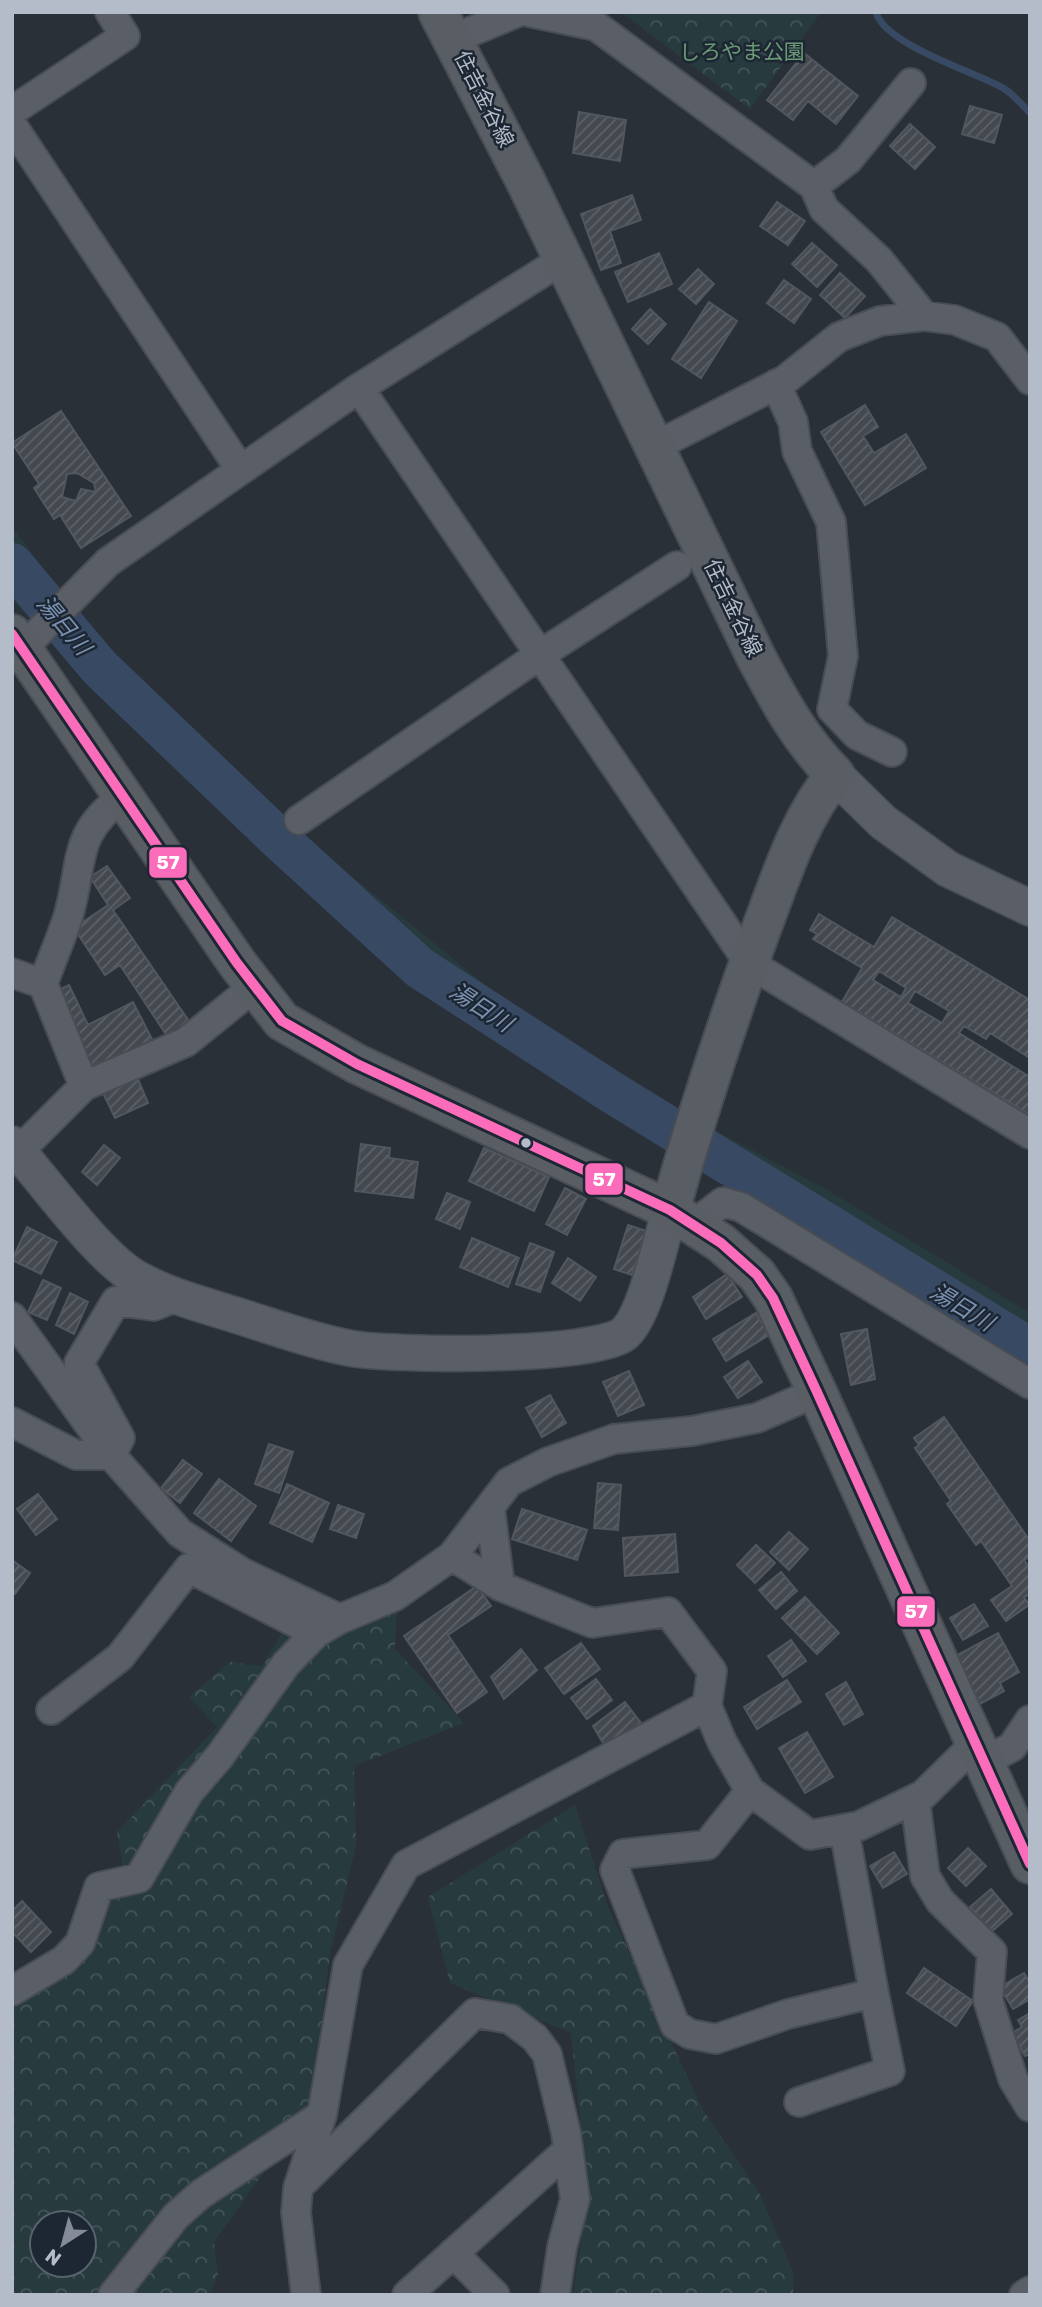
<svg xmlns="http://www.w3.org/2000/svg" width="1042" height="2307" viewBox="0 0 1042 2307" font-family="Rubik,'Noto Sans JP',sans-serif">
	<style>
		.grass { fill: #273a3e }
		.forest { fill: url(#forest-crowns); fill-rule: evenodd }
		.lines { fill: none; stroke-linecap: round; stroke-linejoin: round }
		.stream { stroke: #384963; stroke-width: 7 }
		.river { stroke: #384963; stroke-width: 42 }
		.building { fill: url(#building-hatch); stroke: #52575f; stroke-width: 2; fill-rule: evenodd }
		.minor-casing { stroke: #484c53; stroke-width: 32 }
		.tertiary-casing { stroke: #484c53; stroke-width: 38 }
		.secondary-casing { stroke: #484c53; stroke-width: 42 }
		.minor { stroke: #5a5e66; stroke-width: 28 }
		.tertiary { stroke: #5a5e66; stroke-width: 35 }
		.secondary { stroke: #595d64; stroke-width: 38 }
		.bus-1-casing { stroke: #1d2633; stroke-width: 16 }
		.bus-1 { stroke: #fb6dba; stroke-width: 10 }
		.bus-dot { fill: #b4bcc9; stroke: #1d2633; stroke-width: 2.5 }
		.labels { text-anchor: middle; stroke-width: 5; stroke-linejoin: round; paint-order: stroke }
		.park-label { font-size: 21px; fill: #6b9a76; stroke: #1d2633 }
		.street-label { font-size: 21px; fill: #b4bcc9; stroke: #1d2633 }
		.water-label { font-size: 23px; font-style: italic; fill: #7c92b1; stroke: #1d2633 }
		.line-badge { stroke: #1d2633; stroke-width: 2.5 }
		.badge-label { font-size: 19px; text-anchor: middle; font-weight: bold; fill: #fff }
	</style>
	<defs>
		<pattern id="forest-crowns" width="20" height="18" patternUnits="userSpaceOnUse" patternTransform="scale(1.75)"><rect width="20" height="18" fill="#273a3e"/><path d="M2 6a3 3 0 1 1 6 0M12 15a3 3 0 1 1 6 0" fill="none" stroke="#445559"/></pattern>
		<pattern id="building-hatch" width="6" height="6" patternUnits="userSpaceOnUse" patternTransform="scale(1.75)"><rect width="6" height="6" fill="#444950"/><path d="M-1 1l2-2M0 6l6-6M5 7l2-2" fill="none" stroke="#5d6168"/></pattern>
	</defs>
	<rect width="100%" height="100%" fill="#2a3038"/>
	<path class="grass" d="M12,526L83,621L181,725L348,873L499,996L680,1112L826,1189L1030,1313V1377L903,1292L734,1188L643,1125L553,1075L418,986L290,871L75,668L12,600Z"/>
	<path class="forest" d="M621,12H821L750,109Z
		M397,1606L395,1649L464,1723L354,1766L356,1845L330,1954L312,2105L214,2242L218,2273L210,2295H12V2008L78,1965L123,1870L117,1832L217,1727L189,1697L230,1662L262,1666L284,1629ZM42,2223H84V2265H42Z
		M575,1805L608,1907L703,2110L759,2192L794,2274L793,2295H573L588,2194L571,2033L450,1983L428,1897Z"/>
	<g class="lines">
		<path class="stream" d="M876,12C884,44 972,71 1001,87C1012,92 1021,104 1030,113"/>
		<path class="river" d="M12,564L100,668L282,842L420,968L613,1093L1030,1349"/>
	</g>
	<path class="building" d="M804,53L858,96L836,124L808,101L793,120L767,100Z
		M970,106L1002,115L994,143L962,134Z
		M579,112L626,120L620,161L573,153Z
		M910,124L935,147L915,169L890,146Z
		M632,195L641,220L610,231L621,263L601,270L581,214Z
		M777,202L805,221L788,245L760,226Z
		M812,243L837,265L817,287L792,264Z
		M659,253L672,284L628,302L615,272Z
		M698,269L714,284L696,304L679,289Z
		M840,273L865,296L845,318L820,295Z
		M784,280L811,299L794,323L767,303Z
		M709,302L737,321L701,378L672,359Z
		M650,309L666,324L648,344L632,329Z
		M865,405L878,427L863,436L874,453L906,434L926,468L865,505L821,432Z
		M61,411L131,516L81,548L60,515L54,519L34,488L39,484L12,443ZM77,473L94,483L96,492L81,489L76,501L62,497L67,474Z
		M107,866L130,898L113,910L193,1027L171,1042L120,965L105,975L74,928L108,905L90,877Z
		M819,914L874,947L892,917L1030,1000V1058L990,1033L986,1039L964,1026L959,1033L1030,1077V1115L842,1002L862,968L813,939L817,934L810,930ZM879,971L906,988L901,997L873,980ZM915,991L949,1011L942,1023L908,1003Z
		M69,985L88,1025L133,1002L155,1045L94,1075L53,993Z
		M137,1077L148,1103L115,1118L103,1093Z
		M361,1144L390,1148L389,1158L418,1162L413,1198L355,1191Z
		M104,1145L120,1158L97,1185L82,1172Z
		M484,1148L549,1177L534,1211L469,1181Z
		M565,1188L586,1199L567,1235L546,1224Z
		M447,1193L470,1202L460,1229L436,1219Z
		M628,1225L646,1231L632,1275L614,1269Z
		M27,1227L57,1242L41,1274L12,1260Z
		M472,1238L519,1258L508,1287L460,1267Z
		M530,1243L554,1252L540,1292L516,1284Z
		M568,1258L596,1277L580,1301L552,1283Z
		M727,1274L742,1297L706,1319L693,1297Z
		M43,1280L61,1288L47,1320L28,1312Z
		M70,1293L88,1302L74,1334L56,1325Z
		M756,1313L769,1335L726,1361L713,1339Z
		M867,1329L875,1379L851,1385L841,1334Z
		M748,1361L762,1382L738,1398L724,1377Z
		M629,1371L644,1405L618,1416L603,1382Z
		M550,1395L566,1423L542,1437L526,1408Z
		M944,1417L1030,1541V1556L1024,1560L1030,1568V1594L1024,1597L1029,1605L1006,1621L991,1600L1012,1586L981,1541L976,1545L947,1504L951,1501L915,1448L919,1445L914,1438Z
		M269,1444L293,1452L279,1493L255,1484Z
		M183,1460L202,1474L180,1503L161,1488Z
		M219,1479L256,1506L231,1541L194,1513Z
		M598,1483L621,1485L618,1530L594,1528Z
		M287,1484L329,1503L312,1542L270,1523Z
		M38,1494L57,1519L36,1535L17,1509Z
		M338,1505L364,1514L356,1538L330,1529Z
		M522,1509L587,1530L577,1560L512,1539Z
		M789,1532L808,1549L789,1570L770,1552Z
		M675,1534L678,1572L625,1576L623,1538Z
		M756,1545L775,1563L755,1583L737,1565Z
		M12,1560L30,1573L15,1594L12,1591Z
		M781,1572L797,1591L776,1609L759,1590Z
		M477,1586L491,1606L448,1635L487,1692L457,1713L404,1636Z
		M805,1597L839,1633L817,1654L782,1618Z
		M974,1604L988,1626L963,1640L950,1618Z
		M998,1633L1019,1672L1000,1683L1004,1691L980,1704L954,1657Z
		M791,1640L806,1661L783,1677L768,1656Z
		M581,1643L600,1669L564,1694L545,1668Z
		M521,1649L537,1670L504,1699L491,1677Z
		M596,1679L612,1700L587,1719L571,1698Z
		M787,1680L801,1702L757,1729L744,1707Z
		M846,1682L863,1714L844,1725L826,1694Z
		M625,1702L641,1723L606,1748L593,1726Z
		M807,1732L833,1777L805,1793L779,1748Z
		M968,1848L986,1866L966,1886L948,1868Z
		M894,1852L907,1874L883,1888L870,1866Z
		M991,1889L1012,1914L991,1932L970,1907Z
		M22,1901L51,1932L31,1952L12,1932V1911Z
		M924,1968L973,2001L956,2026L907,1993Z
		M1024,1973L1030,1983V1999L1013,2009L1000,1987Z
		M1030,2013V2054L1025,2056L1012,2033L1022,2027L1018,2020Z"/>
	<g class="lines">
		<g class="minor-casing">
			<path id="minor" d="M529,12L596,26L814,186L848,160L911,83
				M453,39L518,12
				M12,111L125,36L110,12
				M12,125L240,469
				M814,186L824,209L879,260L924,316
				M776,384L793,422L797,451L831,522L843,656L832,709L857,735L892,752
				M359,388L749,963L1030,1134
				M652,448L785,380L839,337L880,321L924,316L955,320L997,337L1030,380
				M22,649L108,562L359,388L562,260
				M299,820L538,656L677,566
				M12,973L43,984C51,961 61,939 68,917C84,863 71,834 123,797
				M84,1086L186,1042L254,987
				M19,1151L84,1086L43,984
				M693,1225L723,1202L741,1207L1030,1384
				M12,1317L111,1455L180,1533L243,1573L340,1619
				M12,1422L76,1455H111
				M111,1455L120,1438L79,1363L116,1301L154,1306L179,1296
				M490,1508L500,1586
				M452,1556L500,1586L592,1623L668,1612L712,1671L707,1706L722,1742L750,1791L810,1835L859,1826L923,1795L975,1744
				M51,1710L120,1657L189,1568L316,1633
				M983,1762L1012,1747L1030,1720
				M750,1791L707,1845L623,1854L615,1870L675,2025L690,2034L716,2039L788,2014L874,1993L844,1829
				M915,1799L925,1876L940,1901L992,1952L988,2000L1013,2079L1030,2107
				M12,1991L64,1960L80,1943L99,1887L139,1878L189,1792L220,1756L286,1664L316,1633L340,1619L395,1596L452,1556L509,1482L548,1462L614,1439L692,1431L757,1418L817,1392
				M799,2102L890,2071L874,1993
				M302,2183L475,2013L510,2019L535,2038L547,2054L566,2133L575,2199L562,2247L555,2295
				M453,2253L495,2295
				M113,2295L176,2216L201,2194L322,2115
				M306,2295L296,2212L298,2188L322,2115L348,1965L406,1865L707,1706
				M407,2295L568,2150
				M1024,2295L1030,2291"/>
		</g>
		<g class="tertiary-casing">
			<path id="tertiary" d="M835,775L883,822L948,869L1030,908
				M12,1144C43,1179 100,1259 138,1279C170,1297 208,1306 242,1317C277,1328 312,1341 349,1348C389,1356 599,1358 625,1333C646,1314 661,1239 670,1210"/>
		</g>
		<g class="secondary-casing">
			<path id="secondary" d="M438,12L526,182L756,657C780,702 799,738 835,775C799,819 782,874 762,927C728,1020 697,1114 670,1210
				M12,634L237,963L282,1021L357,1064L670,1210L721,1243L757,1275L773,1298L817,1392L1030,1864"/>
		</g>
		<use href="#minor" class="minor"/>
		<use href="#tertiary" class="tertiary"/>
		<use href="#secondary" class="secondary"/>
		<g class="bus-1-casing">
			<path id="bus-1" d="M12,634L237,963L282,1021L357,1064L670,1210L721,1243L757,1275L773,1298L817,1392L1030,1864"/>
		</g>
		<use href="#bus-1" class="bus-1"/>
	</g>
	<circle class="bus-dot" cx="526" cy="1143" r="6"/>
	<g class="labels">
		<g class="park-label">
			<text x="742" y="59">しろやま公園</text>
		</g>
		<g class="street-label">
			<text transform="translate(484 99) rotate(63)" y="7">住吉金谷線</text>
			<text transform="translate(733 608) rotate(64)" y="7">住吉金谷線</text>
		</g>
		<g class="water-label">
			<text transform="translate(64 625) rotate(50)" y="8">湯日川</text>
			<text transform="translate(481 1007) rotate(33)" y="8">湯日川</text>
			<text transform="translate(962 1307) rotate(31)" y="8">湯日川</text>
		</g>
	</g>
	<g class="line-badge">
		<rect x="148" y="846" width="40" height="33" rx="7" fill="#fb6dba"/>
		<rect x="584" y="1162" width="40" height="34" rx="7" fill="#fb6dba"/>
		<rect x="896" y="1595" width="40" height="33" rx="7" fill="#fb6dba"/>
	</g>
	<g class="badge-label">
		<text x="168" y="869">57</text>
		<text x="604" y="1186">57</text>
		<text x="916" y="1618">57</text>
	</g>
	<rect width="1042" height="2307" fill="none" stroke="#b4bcc9" stroke-width="28"/>
	<g transform="translate(63 2244) rotate(216)"><circle r="33" fill="#1d2633" stroke="#59626f" stroke-width="2"/>
	<path d="M0-5L12 26L0 18L-12 26Z" fill="#848b96"/>
	<text y="-10" font-size="19" font-weight="bold" text-anchor="middle" fill="#b4bcc9">N</text>
	</g>
</svg>
